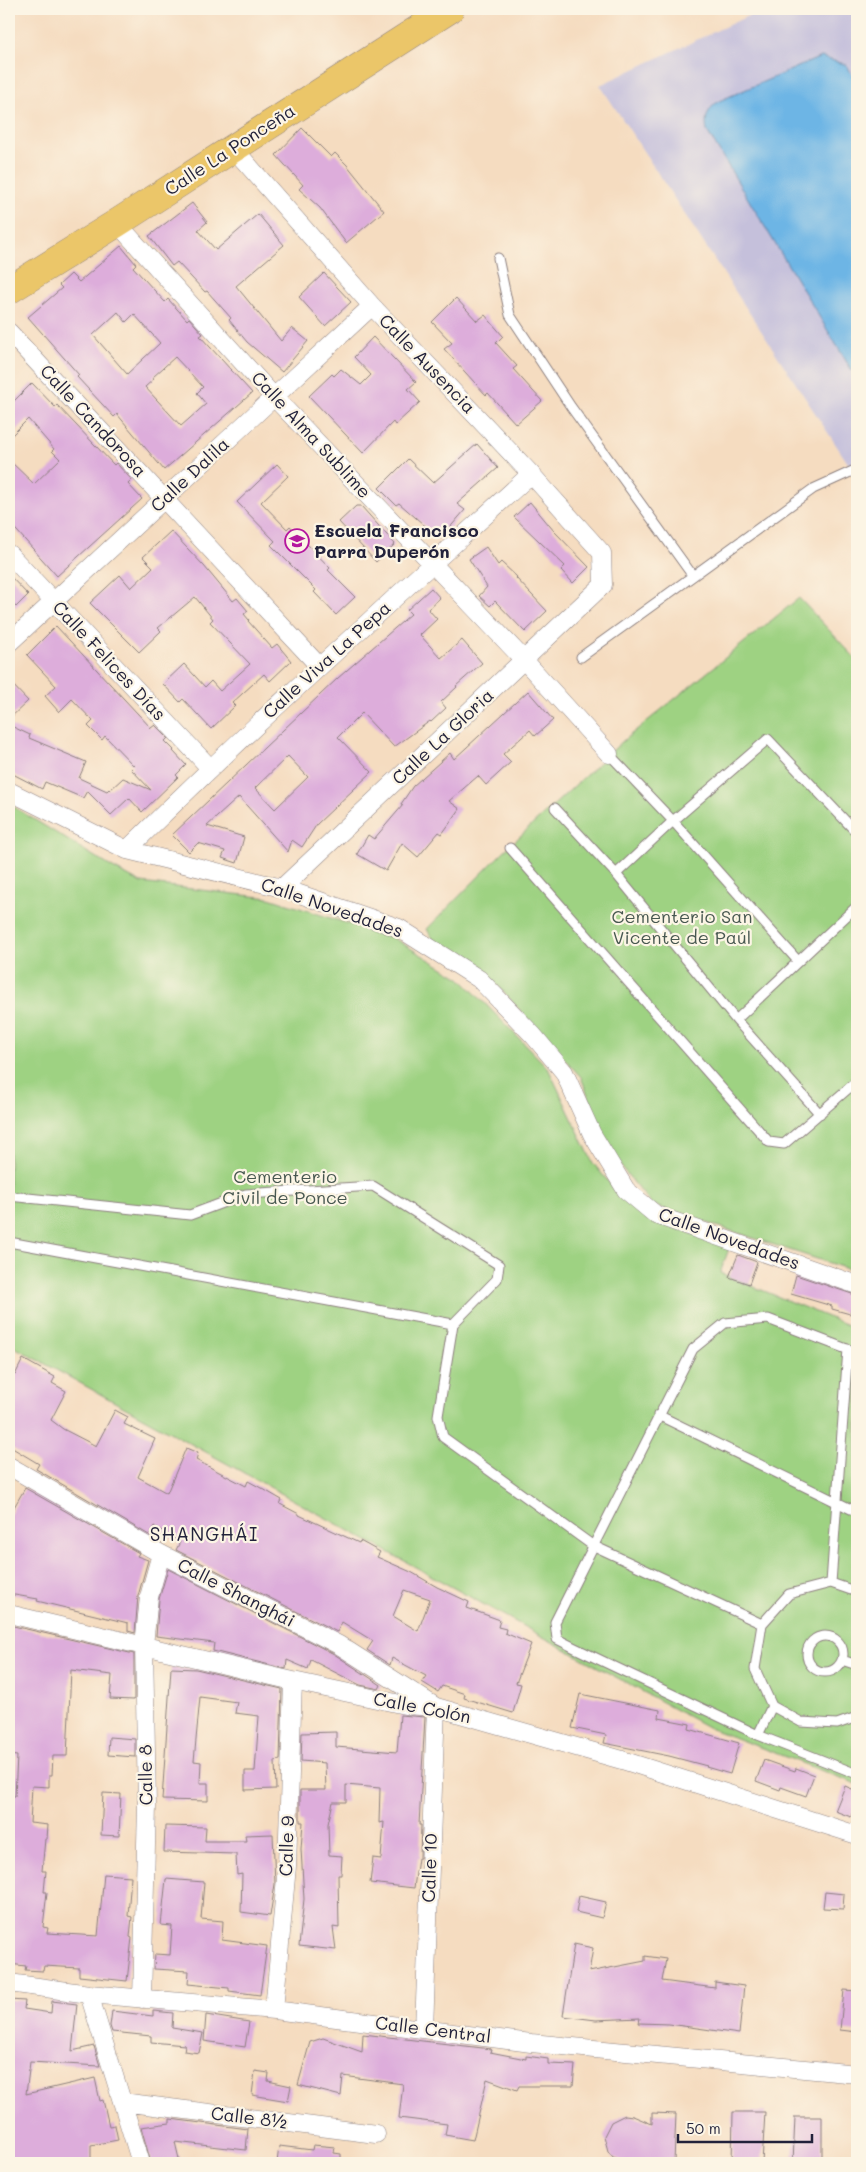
<svg xmlns="http://www.w3.org/2000/svg" width="866" height="2172" viewBox="0 0 866 2172" font-family="Mali,sans-serif">
	<style>
		.industrial { fill: #c5c0db }
		.green { fill: #9ed282; stroke: #607a5e }
		.water { fill: #6db5e5; stroke: #486c90 }
		.building { fill: #ddaddb; fill-rule: evenodd }
		.lines { fill: none; stroke-linecap: round; stroke-linejoin: round }
		.service-casing { stroke: #8c7f7e; stroke-width: 11 }
		.minor-casing { stroke: #8c7f7e; stroke-width: 19 }
		.primary-casing { stroke: #8c7f7e; stroke-width: 29 }
		.service { stroke: #fff; stroke-width: 9 }
		.minor { stroke: #fff; stroke-width: 18 }
		.primary { stroke: #ebc669; stroke-width: 28 }
		.labels { text-anchor: middle; stroke-width: 4.5; stroke-linejoin: round; paint-order: stroke }
		.street-label { font-size: 18px; fill: #22223b; stroke: #fcf5e5 }
		.poi-label { font-size: 18px; font-weight: bold; fill: #22223b; stroke: #fcf5e5; text-anchor: start }
		.park-label { font-size: 18px; fill: #475750; stroke: #fcf5e5 }
		.neighbourhood-label { font-size: 19px; letter-spacing: 1px; fill: #22223b; stroke: #fcf5e5 }
	</style>
	<rect width="100%" height="100%" fill="#fcf5e5"/>
	<filter id="ink" filterUnits="userSpaceOnUse"><feTurbulence type="fractalNoise" baseFrequency=".02" numOctaves="2"/><feDisplacementMap in="SourceGraphic" scale="10" xChannelSelector="R" yChannelSelector="G"/><feConvolveMatrix kernelMatrix="1 2 1 2 8 2 1 2 1" color-interpolation-filters="sRGB"/></filter>
	<filter id="wash" filterUnits="userSpaceOnUse"><feTurbulence type="fractalNoise" baseFrequency=".0096" numOctaves="4" result="noise"/><feDisplacementMap in="SourceGraphic" scale="20" xChannelSelector="R" yChannelSelector="G"/><feGaussianBlur stdDeviation="1.12" result="paint"/><feColorMatrix in="noise" values="0 0 0 0 0 0 0 0 0 0 0 0 0 0 0 0 0 1.4 0 .05"/><feComposite in="paint" operator="in"/></filter>
	<g filter="url(#wash)">
		<rect width="100%" height="100%" fill="#f5dcc0"/>
		<path class="industrial" d="M752,9H857V477L600,85L750,15Z"/>
		<path class="green" d="M799,598L857,660V1272L652,1205L610,1153L581,1077L486,973L433,940L427,929L503,852L624,740Z
			M9,804L113,868L141,883L269,898L395,939L460,978L548,1068L593,1163L620,1196L647,1219L730,1246L720,1273L857,1329V1784L709,1728L9,1344Z"/>
		<path class="water" d="M821,57L847,65L857,84V379L707,131C704,118 708,108 719,101Z"/>
		<g id="blocks">
			<path class="building" d="M302,128L331,157L335,153L347,165L384,211L346,243L320,208L299,189L303,185L276,155Z
				M192,203L207,222L198,230L216,250L258,214L284,245L236,286L281,341L292,328L308,341L282,372L247,342L229,320L231,318L207,291L205,292L177,262L172,266L149,236Z
				M121,246L136,264L133,267L165,302L168,299L187,320L189,318L203,334L200,336L252,393L164,470L117,414L114,417L77,377L79,375L28,317L62,288L59,285L71,274L79,282ZM118,312L126,322L134,314L160,343L127,374L93,335ZM175,357L203,387L197,393L206,404L181,426L145,387L154,379L153,377Z
				M324,273L351,302L325,326L299,297Z
				M456,298L477,321L485,315L503,336L496,343L517,366L513,369L542,401L516,424L488,393L486,395L444,349L452,343L432,322Z
				M373,337L416,382L408,389L420,402L395,425L393,422L363,453L309,396L332,374L334,376L341,369L361,385L371,375L354,357Z
				M32,383L55,407L57,405L114,465L116,463L132,480L128,484L142,499L57,576L9,522V460L34,484L60,459L52,451L54,449L28,419L9,438V406Z
				M477,444L498,468L457,504L465,510L440,539L399,503L396,505L379,488L408,459L433,483Z
				M277,464L288,476L261,502L287,529L290,526L330,568L328,570L355,597L336,615L314,592L316,590L271,545L275,541L237,502Z
				M530,502L554,531L589,567L573,583L561,570L565,566L514,517Z
				M356,506H361L395,544L376,562L339,522Z
				M171,531L204,566L233,601L237,598L248,611L244,614L249,620L248,621L272,648L277,644L291,661L270,681L264,674L232,703L235,706L211,729L183,699L180,702L163,684L184,664L205,687L211,681L220,691L250,664L210,622L213,619L195,597L158,628L161,631L139,652L90,603L120,575L131,588L153,567L143,557Z
				M486,547L498,565L501,562L517,577L516,578L547,611L525,632L495,601L490,606L479,596L487,587L469,559Z
				M9,575L28,595L16,607L9,600Z
				M431,588L440,598L428,609L437,619L420,635L441,658L462,640L482,663L456,686L457,687L441,702L446,708L431,722L430,721L394,747L362,713L338,737L372,772L317,824L302,847L292,840L288,852L239,797L207,826L244,837L237,863L222,858L225,851L198,843L189,852L172,835L338,678L411,614L407,610ZM288,756L308,777L275,809L255,788Z
				M56,626L151,728L155,725L168,738L165,741L174,750L173,751L186,765L176,775L178,777L142,812L129,798L111,815L87,791L83,798L45,782L42,789L9,772V725L30,735L29,738L86,762L79,778L107,791L109,789L110,790L123,778L151,790L131,769L134,766L105,736L102,740L88,726L93,721L72,699L59,712L45,696L56,686L27,655Z
				M9,681L28,701L9,719Z
				M528,691L553,720L535,736L530,730L503,754L511,762L486,785L478,776L449,801L460,809L442,834L439,832L418,857L402,843L386,871L357,854L368,835L374,839L403,805L401,804L413,786L450,753L454,759Z
				M738,1255L757,1262L749,1284L729,1277Z
				M796,1275L855,1295L850,1314L832,1309V1306L791,1294Z
				M23,1359L55,1377L52,1383L66,1391L51,1420L63,1429L96,1446L115,1410L128,1417L124,1424L155,1439L138,1477L167,1493L186,1448L198,1453L196,1460L246,1486L248,1481L263,1489L282,1500L280,1504L299,1514V1515L359,1543L360,1541L380,1552L377,1557L411,1572L437,1587L469,1602L467,1608L500,1620L498,1627L506,1629L505,1633L531,1644L516,1683L521,1684L513,1713L464,1698L465,1694L442,1686L438,1692L422,1682L426,1676L392,1658L390,1665L367,1650L373,1641L342,1622L337,1632L176,1550L180,1542L154,1526L149,1535L36,1469L39,1464L9,1446V1373L15,1375ZM404,1590L430,1599L418,1631L393,1616Z
				M25,1488L139,1553L137,1556L148,1560L138,1596L135,1633L128,1631V1623L37,1601L38,1599L9,1594V1516Z
				M168,1569L334,1654L381,1685L379,1689L360,1685L311,1660L308,1669L287,1660L286,1669L213,1651L214,1643L156,1636L159,1599Z
				M9,1625L134,1654V1700L110,1699L112,1675L71,1670L67,1756H53L52,1775H49V1787L32,1786L30,1823L48,1825L47,1839H45L42,1871H46L44,1892H47L43,1927L48,1928L47,1933L98,1936L104,1874L131,1876L128,1916L132,1917L130,1937L132,1938L127,1981L79,1976V1968L44,1966L43,1971L25,1970L26,1966L9,1964V1888L11,1863H9V1796H15L17,1756L9,1755Z
				M171,1668L196,1669L282,1689L280,1760L275,1761L276,1789L245,1790V1771H255L259,1716L235,1713L237,1702L200,1697L194,1761L201,1762L200,1783H208V1801L162,1800Z
				M580,1694L660,1710L659,1718L690,1724L689,1729L739,1743L730,1774L706,1767L707,1766L669,1756L604,1743L606,1735L572,1728Z
				M400,1715L425,1717L419,1825H421L420,1858H418L414,1888L370,1883L373,1858L381,1859L384,1822L379,1823L380,1788L346,1785V1802H333L328,1824L329,1855L342,1856L341,1875H338L339,1928L333,1927L336,1950L299,1946L304,1899L301,1849L303,1822H300V1790H326L325,1763L301,1761L302,1733L336,1732V1747L397,1752Z
				M109,1737L135,1739V1757L108,1755Z
				M764,1760L795,1771L796,1768L814,1775L806,1796L781,1787L780,1790L756,1781Z
				M845,1786L857,1791V1800L851,1817L835,1811Z
				M103,1793L121,1794L119,1836L101,1835Z
				M165,1826L206,1827L205,1841H246L245,1835L273,1834L275,1884L270,1916L241,1912L242,1874L237,1875L236,1854L164,1852Z
				M166,1879L204,1882L201,1919L223,1921L222,1940L267,1946L260,1995L229,1991V1988L188,1984L189,1971L154,1969L155,1954L170,1955L172,1926L161,1925Z
				M825,1892L844,1894L843,1909L823,1908Z
				M579,1896L606,1902L602,1918L576,1912Z
				M574,1944L593,1948L589,1972L645,1961V1956L666,1959L662,1981L715,1988V1982L744,1986L739,2034L669,2024L639,2023L640,2018L596,2020L563,2016Z
				M844,1990L857,1991V2032L840,2030Z
				M9,2000L25,2001L24,2009L51,2013L52,2001L77,2004L72,2051L94,2046L100,2066L30,2062L26,2094L95,2078L100,2101L103,2100L109,2126L115,2125L118,2140L91,2145V2163H9Z
				M112,2011L153,2016V2011L173,2013L172,2028L203,2033L199,2053L184,2051L185,2045L151,2042V2036L112,2032L110,2026Z
				M206,2015L249,2022L245,2047L204,2041Z
				M363,2034L491,2049L490,2052L526,2059V2056L548,2059V2064L575,2065L573,2086H519L517,2090L487,2079L473,2140L445,2135L447,2124L399,2118L403,2084L343,2076L341,2096L298,2085L310,2042L323,2038L362,2052Z
				M255,2071L269,2073L268,2081L291,2086L288,2101L252,2095Z
				M733,2112H765L762,2163H732Z
				M652,2113L676,2114L674,2162H626L613,2157L608,2151L604,2136L611,2122L625,2115L633,2116L652,2124Z
				M795,2117H822V2163H793Z
				M170,2119L248,2129L246,2150L175,2142L179,2159L151,2163L141,2127L170,2123Z
				M313,2145L335,2147L334,2153L341,2154V2163H277L279,2146L312,2150Z"/>
		</g>
	</g>
	<g filter="url(#ink)">
		<use href="#blocks" fill-opacity="0" stroke="#8c7f7e" stroke-width="1"/>
		<g class="lines">
			<g class="service-casing">
				<path id="service" d="M498,258L510,315L571,407L693,576
					M581,657L813,489L857,469
					M609,754L673,821L798,961
					M555,808L616,874L736,1020L820,1114
					M510,848L769,1142L784,1144L857,1081
					M616,874L673,821L768,739L857,833
					M736,1020L857,906
					M9,1196L190,1215L246,1194L373,1186L499,1265L497,1279L453,1324L9,1242
					M453,1324L438,1416L443,1437L592,1545L762,1624
					M857,1353L768,1319L725,1323L693,1349L555,1622L557,1639L575,1648L758,1735L857,1774
					M658,1415L857,1512
					M831,1583L848,1349
					M857,1592L831,1583L789,1594L762,1624L755,1669L772,1706L801,1722L837,1724L857,1717
					M807 1654a18 18 0 1 1 36 0a18 18 0 1 1-36 0Z
					M842,1660L857,1665
					M758,1735L772,1706"/>
			</g>
			<g class="minor-casing">
				<path id="minor" d="M233,148L372,306L531,474L602,553L603,585L282,888
					M117,223L274,397L524,660L609,754
					M9,332L319,666
					M9,554L210,768
					M9,643L372,306
					M9,791L127,850L282,888L399,928L479,979L533,1035L564,1072L592,1134L626,1190L656,1215L857,1285
					M127,850C258,720 395,598 531,474
					M9,1466L161,1554L339,1645L436,1707L424,2029
					M9,1614L293,1681L405,1705L436,1707L622,1760L857,1835
					M9,1983L89,1994L274,2010L531,2043L857,2074
					M89,1994L141,2163
					M142,1999L147,1806L144,1645L149,1597L161,1554
					M274,2010L287,1866L293,1681
					M122,2102L376,2134"/>
			</g>
			<g class="primary-casing">
				<path id="primary" d="M9,290L117,223L450,9"/>
			</g>
			<use href="#service" class="service"/>
			<use href="#minor" class="minor"/>
			<use href="#primary" class="primary"/>
		</g>
	</g>
	<defs>
		<g id="school-ring" transform="scale(1.25)"><circle r="9.5" fill="#fcf5e5" stroke="#b5179e" stroke-width="1.5"/><path d="M0-5L7-2L0 1L-7-2ZM-4 1L0 2.5L4 1V4Q0 6-4 4Z" fill="#b5179e"/></g>
	</defs>
	<g fill-rule="evenodd">
		<use href="#school-ring" x="297" y="541"/>
	</g>
	<g class="labels">
		<g class="street-label">
			<text transform="translate(230 150) rotate(-33)" y="6">Calle La Ponceña</text>
			<text transform="translate(427 364) rotate(46)" y="6">Calle Ausencia</text>
			<text transform="translate(93 421) rotate(47)" y="6">Calle Candorosa</text>
			<text transform="translate(311 435) rotate(47)" y="6">Calle Alma Sublime</text>
			<text transform="translate(190 475) rotate(-43)" y="6">Calle Dalila</text>
			<text transform="translate(327 660) rotate(-42)" y="6">Calle Viva La Pepa</text>
			<text transform="translate(109 661) rotate(47)" y="6">Calle Felices Días</text>
			<text transform="translate(443 737) rotate(-43)" y="6">Calle La Gloria</text>
			<text transform="translate(332 908) rotate(19)" y="6">Calle Novedades</text>
			<text transform="translate(729 1239) rotate(20)" y="6">Calle Novedades</text>
			<text transform="translate(236 1593) rotate(27)" y="6">Calle Shanghái</text>
			<text transform="translate(422 1708) rotate(11)" y="6">Calle Colón</text>
			<text transform="translate(146 1775) rotate(-91)" y="6">Calle 8</text>
			<text transform="translate(287 1846) rotate(-88)" y="6">Calle 9</text>
			<text transform="translate(430 1868) rotate(-88)" y="6">Calle 10</text>
			<text transform="translate(433 2030) rotate(7)" y="6">Calle Central</text>
			<text transform="translate(249 2118) rotate(7)" y="6">Calle 8½</text>
		</g>
		<g class="poi-label">
			<text x="314" y="537">Escuela Francisco<tspan x="314" dy="21">Parra Duperón</tspan></text>
		</g>
		<g class="park-label">
			<text x="682" y="923">Cementerio San<tspan x="682" dy="21">Vicente de Paúl</tspan></text>
			<text x="285" y="1183">Cementerio<tspan x="285" dy="21">Civil de Ponce</tspan></text>
		</g>
		<g class="neighbourhood-label">
			<text x="204" y="1541">SHANGHÁI</text>
		</g>
	</g>
	<rect width="866" height="2172" fill="none" stroke="#fcf5e5" stroke-width="30"/>
	<path d="M678 2134v8h134v-8" fill="none" stroke="#22223b" stroke-width="2.5"/>
	<text x="686" y="2134" font-size="15" fill="#22223b" stroke="#fcf5e5" stroke-width="4" paint-order="stroke">50 m</text>
</svg>
